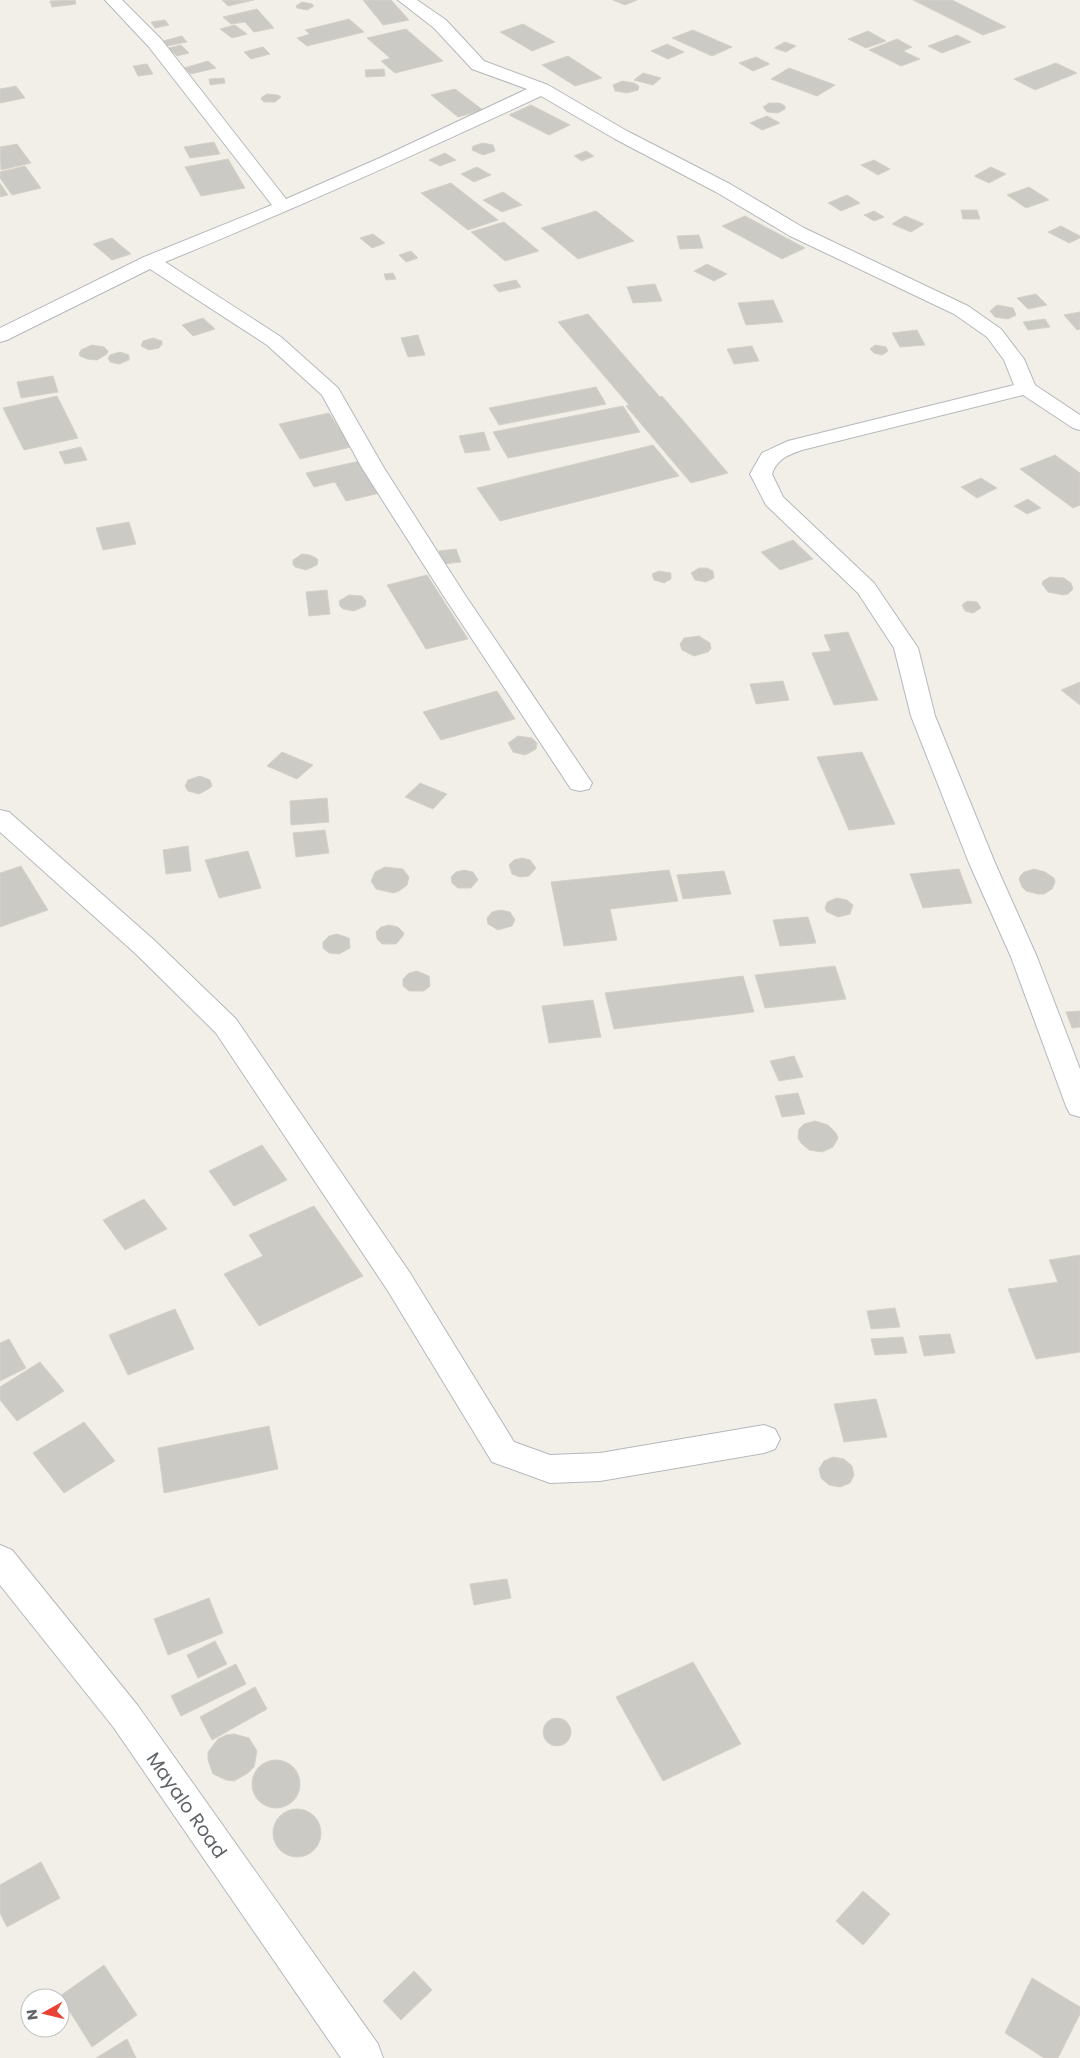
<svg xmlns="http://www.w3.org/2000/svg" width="1080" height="2058" viewBox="0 0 1080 2058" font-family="Poppins,sans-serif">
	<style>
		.building { fill: #cccac5; stroke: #d6d1c6 }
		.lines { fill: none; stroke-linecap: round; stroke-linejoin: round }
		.minor-casing { stroke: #b5b8bc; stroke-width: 2 }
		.minor { fill: #fff; fill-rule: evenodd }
		.labels { text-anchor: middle; stroke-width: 4; stroke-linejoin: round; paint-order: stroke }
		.near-street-label { font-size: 19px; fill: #5f6368; stroke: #fff }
	</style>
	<rect width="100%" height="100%" fill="#f1efe8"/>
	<path class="building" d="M75,0L76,4L52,7L50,1Z
		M222,0H254L228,6Z
		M363,0H391L409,20L383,25Z
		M613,0H637L625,5Z
		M913,0H952L1006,27L983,35Z
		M302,2L312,4L314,6L307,10L297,8L296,6Z
		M257,9L274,28L254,32L245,22L231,24L223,17Z
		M349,19L364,32L307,46L297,38L310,34L305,30Z
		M165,20L169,25L155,28L151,22Z
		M523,24L555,42L532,51L500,32Z
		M235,25L247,34L232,38L220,29Z
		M406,29L443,61L395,73L381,61L390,58L367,38Z
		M693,30L732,47L712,56L672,38Z
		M868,31L886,41L866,48L848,39Z
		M957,35L971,42L942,53L928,46Z
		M182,36L187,42L167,46L163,41Z
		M897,39L912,47L903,51L920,59L901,66L869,50Z
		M785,42L796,46L786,52L774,48Z
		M667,44L684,52L668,59L651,51Z
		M181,45L189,53L177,56L169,48Z
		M263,47L270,54L251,59L244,52Z
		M568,56L602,78L575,86L542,65Z
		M756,57L770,64L753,71L739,63Z
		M208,61L216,68L191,74L184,68Z
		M1056,63L1077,73L1035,90L1014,79Z
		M147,64L153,74L138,76L133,66Z
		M789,68L835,85L817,96L771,79Z
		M384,69L385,76L366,77L365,70Z
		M643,73L661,78L653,85L634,80Z
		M224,78L225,83L210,85L209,79Z
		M622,81L634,83L639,86L638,90L627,93L615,91L613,85Z
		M16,86L25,98L0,103V89Z
		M455,89L483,110L458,117L431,95Z
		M267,94L278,95L281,97L275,102H264L261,99L262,97Z
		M769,103H780L785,106V109L778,113L767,112L763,107Z
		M531,105L570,125L549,135L509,115Z
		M767,116L780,123L762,130L750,123Z
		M214,142L220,154L190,158L184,147Z
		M483,143L493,145L495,151L483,155L472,150L473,146Z
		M17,144L31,163L1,170L0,147Z
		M586,151L594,156L582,161L574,156Z
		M445,153L456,160L440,166L429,160Z
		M228,159L245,188L201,196L185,167Z
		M874,160L890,169L878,175L861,165Z
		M25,166L41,188L12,195L0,178V172Z
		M477,167L491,175L474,182L461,174Z
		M991,167L1006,174L989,183L974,176Z
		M0,183L8,195L0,197Z
		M451,183L498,220L468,230L421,193Z
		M1029,187L1049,200L1026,208L1007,195Z
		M503,192L522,205L502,212L483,200Z
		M847,195L860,203L841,211L828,203Z
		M961,210H977L980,219H963Z
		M596,211L634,241L578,259L541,228Z
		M874,211L884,217L874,221L864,215Z
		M745,216L805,248L782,259L722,226Z
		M905,216L924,224L911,232L892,224Z
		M504,222L539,251L505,261L471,232Z
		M1061,226L1080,236V238L1069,243L1048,232Z
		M373,234L385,243L372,248L360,238Z
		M699,235L703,248L680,249L677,236Z
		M112,238L131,254L112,260L93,244Z
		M411,251L418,258L406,262L399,255Z
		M707,264L727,274L714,281L694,271Z
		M393,273L396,279L386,280L384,274Z
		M516,280L521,287L499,292L493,285Z
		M655,284L662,301L633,303L627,287Z
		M1036,294L1047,305L1028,309L1017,298Z
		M773,300L783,322L746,325L738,303Z
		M997,305L1013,308L1016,315L1008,319L995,317L990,311Z
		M1080,312V329L1077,330L1064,315Z
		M588,314L660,397L662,396L728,473L691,483L626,406L629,405L558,322Z
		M203,318L215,329L193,336L182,325Z
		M1045,319L1050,327L1028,330L1023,322Z
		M917,330L925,345L900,347L892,333Z
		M418,335L425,355L408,357L401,338Z
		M153,338L162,341V344L159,348L149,350L141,346L143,341Z
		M92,345L104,347L108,351L107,354L97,360L87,359L80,356L79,354L81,350Z
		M875,345L886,347L888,351L882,355L874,353L870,349Z
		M752,346L759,361L734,364L727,349Z
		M120,352L129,355V360L119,364L110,362L108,358L110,355Z
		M53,376L58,392L21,398L17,382Z
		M596,387L606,404L499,425L489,408Z
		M57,396L78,438L24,450L3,408Z
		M623,406L640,432L508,458L493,432Z
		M329,413L351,447L300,459L279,424Z
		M484,432L490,450L465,453L459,436Z
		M653,445L679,476L500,521L477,488Z
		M81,447L87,460L65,464L59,452Z
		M1055,455L1080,473V505L1073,508L1020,469Z
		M360,461L380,493L346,501L335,482L314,487L306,473Z
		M981,478L997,488L977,498L961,487Z
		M1028,499L1041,508L1027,514L1014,506Z
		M129,522L136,544L103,550L96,528Z
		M793,540L813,559L780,570L761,552Z
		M456,549L461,562L443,564L439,551Z
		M302,554L310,555L316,558L318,560L317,565L306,570L295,567L293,565V560Z
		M699,568H707L713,571L714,578L706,582L695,580L691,573Z
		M659,571L671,573V579L664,583L654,580L652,574Z
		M427,575L468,639L426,649L387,585Z
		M1050,577L1064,578L1071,583L1073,589L1068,594L1063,595L1048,592L1042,584L1043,581Z
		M327,590L330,614L309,616L306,592Z
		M349,595L362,596L366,601L365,606L354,611L343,609L340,606L339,601Z
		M967,601L977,602L981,608L973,613L965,611L962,605Z
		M848,632L878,700L834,705L812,653L831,651L824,635Z
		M699,636L710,643L711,649L708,652L694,656L682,650L680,644L684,638Z
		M783,681L789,700L756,704L750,684Z
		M1080,682V705L1061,690Z
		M497,691L515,719L441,740L423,712Z
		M518,736L532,738L537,743L536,749L525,755L513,752L508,743Z
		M282,752L313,765L297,779L267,766Z
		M862,752L895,824L849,830L817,757Z
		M200,776L210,780L212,786L210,788L199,794L188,791L185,786L188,780Z
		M420,783L447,794L433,809L405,797Z
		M327,798L329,822L291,825L290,801Z
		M325,830L329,853L296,857L293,833Z
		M188,846L191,871L166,874L163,850Z
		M248,851L261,888L219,898L205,860Z
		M522,858L530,860L536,868L529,876L520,877L512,874L509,865L514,860Z
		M21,866L48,910L0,927V873Z
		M385,867L403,869L409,877L407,885L399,891L393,893L376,889L371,881L373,877L375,872Z
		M959,869L972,903L923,908L910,874Z
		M1034,869L1045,872L1054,878L1055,882L1052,889L1044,894H1038L1026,891L1022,887L1019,879L1021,875L1024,872Z
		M464,870L473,872L478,880L471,888H458L452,883L451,877L456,872Z
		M669,870L678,901L610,909L617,940L564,946L551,882Z
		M724,871L731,894L683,899L677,875Z
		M837,898L847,900L853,905L850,914L838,917L827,912L825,908L827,902Z
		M501,910L510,912L515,920L512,926L498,930L488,924L487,918L492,912Z
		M808,917L816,943L780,946L773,920Z
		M389,925L398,927L404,933L403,936L396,944H382L377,939L376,932L381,927Z
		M337,934L349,938L350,948L339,954L329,953L323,948V942L329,936Z
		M835,966L846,999L765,1008L755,975Z
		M417,971L429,976L430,986L424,991H409L403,986V979L409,973Z
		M743,976L754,1012L614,1029L605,993Z
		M593,1000L601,1037L549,1043L542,1006Z
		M1080,1011V1027L1072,1028L1066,1012Z
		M794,1056L803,1077L779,1081L770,1061Z
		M798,1093L805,1114L782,1117L775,1096Z
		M815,1121L828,1125L836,1133L838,1138L833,1147L822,1152L809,1150L801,1143L798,1138L799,1129L804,1124Z
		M262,1145L287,1180L234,1206L209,1171Z
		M144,1199L167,1229L125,1250L103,1220Z
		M314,1206L363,1276L259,1326L224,1274L263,1256L249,1235Z
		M1080,1255V1352L1036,1359L1008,1289L1058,1282L1049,1260Z
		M895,1308L900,1327L871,1329L867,1311Z
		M175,1309L194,1349L128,1375L109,1335Z
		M950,1334L955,1353L924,1356L919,1336Z
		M903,1337L907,1353L875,1355L871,1339Z
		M9,1339L26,1368L0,1381V1343Z
		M40,1362L64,1391L17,1421L0,1400V1387Z
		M876,1399L887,1437L844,1442L834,1404Z
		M84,1422L115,1461L64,1493L33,1453Z
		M269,1426L278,1469L164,1493L158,1448Z
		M833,1457L844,1459L852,1466L854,1475L850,1483L840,1487L829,1485L821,1478L819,1469L824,1461Z
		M507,1579L511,1598L474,1605L470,1584Z
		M209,1598L223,1633L168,1655L154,1619Z
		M215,1641L227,1664L198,1678L187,1655Z
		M693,1662L741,1744L663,1781L616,1697Z
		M236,1664L246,1684L181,1716L171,1696Z
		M255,1687L267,1709L212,1740L200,1717Z
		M543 1732a14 14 0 1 1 28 0a14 14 0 1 1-28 0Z
		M234,1734L249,1738L257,1751L254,1767L248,1773L234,1781L226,1780L213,1774L208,1760V1752L218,1739L226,1735Z
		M252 1784a24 24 0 1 1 48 0a24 24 0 1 1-48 0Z
		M273 1833a24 24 0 1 1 48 0a24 24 0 1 1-48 0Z
		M41,1862L60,1898L7,1927L0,1913V1885Z
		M863,1891L890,1914L863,1945L836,1921Z
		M104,1965L137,2015L92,2047L60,1996Z
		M414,1971L432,1990L401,2020L383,2001Z
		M1032,1978L1080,2007V2014L1058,2058H1044L1005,2033Z
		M127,2039L136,2058H96Z"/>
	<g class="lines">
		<g class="minor-casing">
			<path id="minor" d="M105,0H122L161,39L286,199L382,157L527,89L472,69L434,28L398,0H417L446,20L484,61L548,85L627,131L730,184L804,228L968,306L1001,329L1024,359L1035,385L1080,415V430L1073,428L1023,395L802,450C788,455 777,459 772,474L783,497L874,583L918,648L935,716L995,863L1037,957L1080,1069V1117L1070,1114L1066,1106L1011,957L969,863L911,716L894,648L858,593L766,505L750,474L762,453L788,441L1014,385L1004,360L987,337L954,314L790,236L716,192L615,139L541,96C417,154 292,210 165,262L281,337L338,388L384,468L465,595L592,783L589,789L580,791L571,789L443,595L362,468L322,395L267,345L150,269L7,340L0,342V328L144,257L272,205L149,47Z
				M0,810L9,812L154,940L236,1019L410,1273L514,1442L550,1455L600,1453L764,1425L775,1429L780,1439L775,1449L764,1453L600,1481L550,1483L492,1462L388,1291L216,1033L136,954L0,832Z
				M0,1545L12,1550L138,1706L378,2044L383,2058H341L114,1728L0,1585Z"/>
		</g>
		<use href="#minor" class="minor"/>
	</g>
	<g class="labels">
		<g class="near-street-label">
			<text transform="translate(187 1805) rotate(55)" y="7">Mayalo Road</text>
		</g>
	</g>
	<g transform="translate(45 2013) rotate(262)"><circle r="24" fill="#ffffff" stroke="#bfc1c3"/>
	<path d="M0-4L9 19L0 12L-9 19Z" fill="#ea4335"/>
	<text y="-8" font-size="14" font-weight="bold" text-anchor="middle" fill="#5f6368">N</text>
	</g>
</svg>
